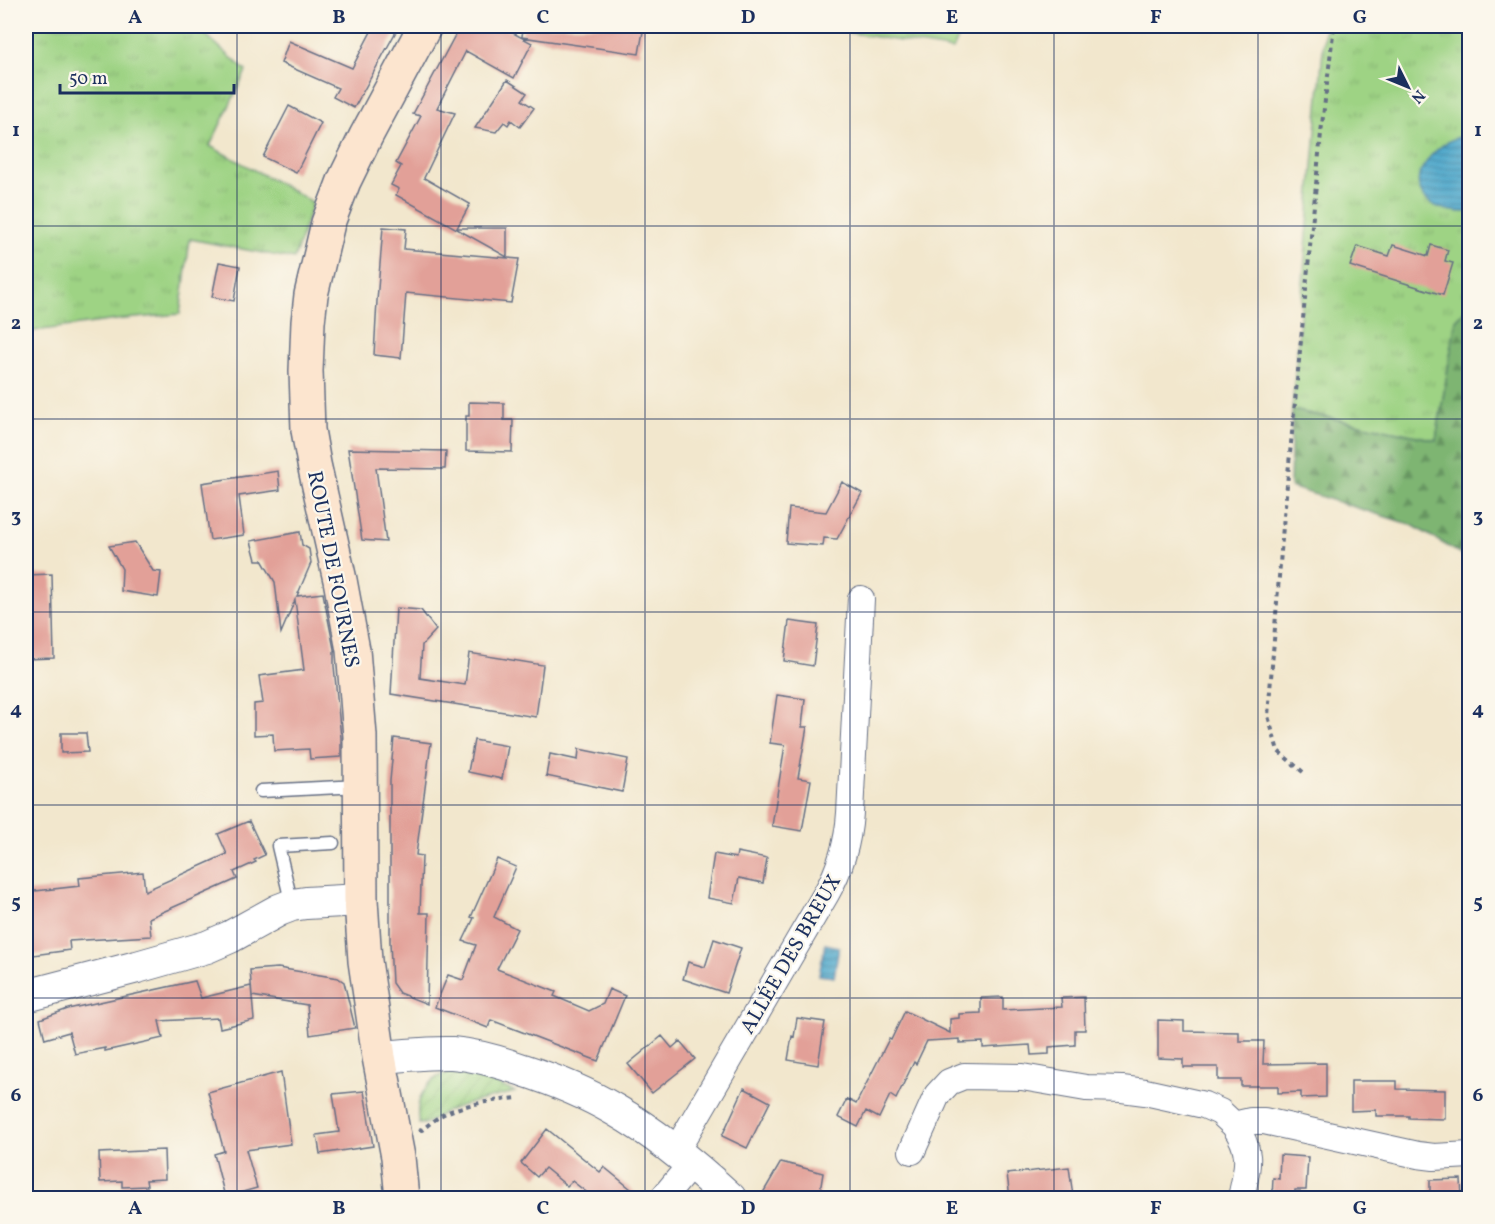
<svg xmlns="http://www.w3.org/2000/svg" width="1495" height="1224" viewBox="0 0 1495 1224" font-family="Vollkorn,serif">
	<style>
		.grass { fill: url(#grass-tufts); stroke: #5c8171; stroke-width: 1.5 }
		.forest { fill: url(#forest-firs); stroke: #4c7268; stroke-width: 1.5 }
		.garden { fill: url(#garden-furrows); stroke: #5c8171; stroke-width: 1.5 }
		.water { fill: url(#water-rules); stroke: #346b94; stroke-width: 1.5 }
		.building { fill: #e2a098 }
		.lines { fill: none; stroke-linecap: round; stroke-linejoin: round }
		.service-casing { stroke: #666f85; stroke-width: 15 }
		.minor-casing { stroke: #666f85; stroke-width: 28 }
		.tertiary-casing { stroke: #666f85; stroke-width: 34 }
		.secondary-casing { stroke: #666f85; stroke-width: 36 }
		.path { stroke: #666f85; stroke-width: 4; stroke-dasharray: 4.5 4.5; stroke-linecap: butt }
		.service { stroke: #fff; stroke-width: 12 }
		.minor { stroke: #fff; stroke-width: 26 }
		.tertiary { stroke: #fff; stroke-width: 32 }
		.secondary { stroke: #fce5cf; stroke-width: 33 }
		.grid { fill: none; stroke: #1b2f5e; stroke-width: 1.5; stroke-opacity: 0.55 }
		.labels { text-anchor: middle; stroke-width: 4.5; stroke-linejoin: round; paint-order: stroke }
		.street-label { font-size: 21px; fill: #1b2f5e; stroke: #fbf7ec }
		.neatline { fill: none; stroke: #1b2f5e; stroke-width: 2 }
		.grid-label { font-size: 20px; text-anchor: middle; font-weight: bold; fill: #1b2f5e }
	</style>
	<defs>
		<pattern id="grass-tufts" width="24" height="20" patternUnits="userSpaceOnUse" patternTransform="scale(1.5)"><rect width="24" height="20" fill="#9ed384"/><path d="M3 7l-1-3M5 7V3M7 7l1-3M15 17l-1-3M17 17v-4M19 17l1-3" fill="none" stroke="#88b574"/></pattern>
		<pattern id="forest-firs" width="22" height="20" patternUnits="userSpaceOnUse" patternTransform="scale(1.5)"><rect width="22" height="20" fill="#7eb572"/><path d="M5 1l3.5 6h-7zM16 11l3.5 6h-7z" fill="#669461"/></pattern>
		<pattern id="garden-furrows" width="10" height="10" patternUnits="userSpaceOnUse" patternTransform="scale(1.5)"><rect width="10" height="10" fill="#9ed384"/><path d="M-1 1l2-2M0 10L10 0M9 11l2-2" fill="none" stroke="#88b574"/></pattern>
		<pattern id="water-rules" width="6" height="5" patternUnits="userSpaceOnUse" patternTransform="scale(1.5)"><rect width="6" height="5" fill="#4da7cb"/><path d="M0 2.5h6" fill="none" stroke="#3f88a8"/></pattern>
	</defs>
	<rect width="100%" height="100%" fill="#fbf7ec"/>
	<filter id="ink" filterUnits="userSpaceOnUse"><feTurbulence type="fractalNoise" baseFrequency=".0167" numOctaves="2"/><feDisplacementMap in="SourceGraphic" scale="12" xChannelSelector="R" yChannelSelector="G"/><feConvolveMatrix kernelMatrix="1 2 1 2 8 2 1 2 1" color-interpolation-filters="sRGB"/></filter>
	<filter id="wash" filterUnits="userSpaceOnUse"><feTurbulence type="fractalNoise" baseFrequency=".008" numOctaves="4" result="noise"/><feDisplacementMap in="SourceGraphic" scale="24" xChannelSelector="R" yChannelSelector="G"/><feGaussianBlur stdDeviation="1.35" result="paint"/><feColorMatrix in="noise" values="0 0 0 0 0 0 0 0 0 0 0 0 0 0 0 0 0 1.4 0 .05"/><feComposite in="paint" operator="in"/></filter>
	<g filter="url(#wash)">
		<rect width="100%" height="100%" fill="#f2e7cd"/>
		<path class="grass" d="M26,26H196L246,71L210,146L313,202L294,259L190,239L180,314L124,319L34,331H26Z
			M811,26H963L953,50Z
			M1325,26H1459L1469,28V306L1456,320L1436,440L1292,410Z"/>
		<path class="forest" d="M1469,306V559L1412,525L1290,487L1292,410L1436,440L1456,320Z"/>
		<path class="garden" d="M462,1072L480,1077L515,1092C491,1098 467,1102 445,1112C436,1116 429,1125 419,1124C414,1104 423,1083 443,1074C448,1072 456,1072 462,1072Z"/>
		<path class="water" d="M1469,136V212C1450,212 1425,208 1419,187C1418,182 1418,178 1420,173C1421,169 1425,165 1427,161C1432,153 1446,141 1456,138C1460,136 1465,137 1469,136Z
			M825,944L839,947L834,977L819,975Z"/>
		<g id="blocks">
			<path class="building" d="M374,26H399L354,108L333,97L338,88L281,63L289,41L352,68Z
				M460,26H500L532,43L514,78L466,51L437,108L455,113L424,178L470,204L457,228H507V257L396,195L399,189L391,185L401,166L396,163L421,116L413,114Z
				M523,26H644L639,54L522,37Z
				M507,80L527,93L522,100L534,108L520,127L511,120L508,125L504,122L496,132L475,128Z
				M289,106L321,123L296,173L263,157Z
				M383,227L406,229L404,249L519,259L511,303L406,293L401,358L374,355L377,301Z
				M1393,245L1428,256L1431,245L1448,250L1445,261L1453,263L1443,295L1350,266L1357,246L1389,256Z
				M219,262L240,266L234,301L212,297Z
				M469,402L504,403V420H513L512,452L466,451V416H469Z
				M348,449L446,451L445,469L376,468L386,542L362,540Z
				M278,471L280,490L239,496L244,535L210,540L202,483Z
				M842,482L862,493L837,539L824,538L823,546L786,543L789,508L826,512Z
				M300,532L302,545L309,549L311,563L297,596L323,593L334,649V666L341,738V757L310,759L309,749L274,751L273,734L254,735V704L263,703L259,676L304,670L295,600L281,633L275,582L262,560H256L251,541Z
				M135,542L153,571L161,572L158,597L121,591L122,569L109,546Z
				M52,574L54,658L26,659V575Z
				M396,608L421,610L436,630L422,645L420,678L465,685L469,653L543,665L536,717L391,694Z
				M789,621L818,625L813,666L784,661Z
				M777,695L805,699L802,727H807L798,778L811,780L802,831L772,826L785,745L770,743Z
				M61,733H86L88,752L61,753Z
				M394,738L431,743L416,855L422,856L420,913H429L427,1004L399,993L392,983L390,942V781Z
				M474,740L508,746L502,779L468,772Z
				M579,749L628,759L622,792L546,776L550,754L578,760Z
				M249,821L265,855L254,860L256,862L234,872L237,879L149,918L151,936L69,941L70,950L26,956V892L80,886L79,878L143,872L145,891L227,854L218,834Z
				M737,852L767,858L763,883L739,878L734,903L707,898L714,854L736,858Z
				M497,859L516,867L494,917L517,929L497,969L556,992L554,996L589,1011L603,1004L609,989L625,996L598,1061L491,1020L488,1028L435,1007L448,975L463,980L476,945L463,941L474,918L471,917Z
				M714,939L741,948L726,993L683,979L688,962L705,967Z
				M278,968L338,978L344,982L355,1028L310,1035L307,1005L252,996L250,970Z
				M195,981L201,998L251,986L254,1020L220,1028L218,1018L159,1021L163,1038L105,1051V1048L75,1054L69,1032L45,1039L40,1019L68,1009Z
				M1003,997V1010L1062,1007L1061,998L1084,997L1085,1030H1075V1045L1049,1047V1054L1031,1055L1030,1045L983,1048V1042L960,1043V1039L927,1041L916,1064L914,1062L896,1099L890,1095L879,1118L866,1111L858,1127L838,1117L847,1099L856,1104L889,1039L891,1040L905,1011L950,1033V1019L959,1018V1014L981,1013V998Z
				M797,1018L825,1022L818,1065L788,1060L792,1036L794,1037Z
				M1158,1020L1184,1021V1031L1239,1032V1041H1264L1263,1064L1326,1063V1097L1301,1098V1092L1278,1093V1086H1241V1080H1218V1067H1183V1059L1158,1058Z
				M662,1036L672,1048L680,1041L695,1059L652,1093L628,1064Z
				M281,1072L291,1144L246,1150L257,1188L225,1197L214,1154L224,1151L208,1092Z
				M1351,1081H1397V1089L1445,1090V1119L1409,1118V1116H1376V1110L1351,1111Z
				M744,1088L770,1102L747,1148L722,1136Z
				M364,1091L373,1146L320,1154L317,1135L339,1132L333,1094Z
				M547,1129L600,1172L604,1167L642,1198H594L572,1181L567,1186L545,1168L537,1177L521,1163Z
				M164,1150L165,1179L146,1180L147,1186L122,1187V1181L100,1182L99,1153Z
				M1280,1155L1308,1157L1306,1190H1295L1294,1198H1272L1273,1178L1279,1179Z
				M781,1162L823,1173L819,1198H760Z
				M1069,1167L1073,1196L1051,1198H1010L1007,1174Z
				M1461,1179L1462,1198H1430V1180Z"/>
		</g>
	</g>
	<g filter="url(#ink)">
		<use href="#blocks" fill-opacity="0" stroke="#666f85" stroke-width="1.5"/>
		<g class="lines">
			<g class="service-casing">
				<path id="service" d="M261,791L360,786
					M292,905L278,846L333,843"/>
			</g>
			<g class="minor-casing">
				<path id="minor" d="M1234,1125C1254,1153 1247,1168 1241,1198
					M676,1151L826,894C841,868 848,843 850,813L861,599
					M912,1151L937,1095L949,1082L964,1076L1022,1077L1086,1088L1122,1089L1145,1092L1204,1105L1220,1112L1234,1125L1251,1121H1264L1418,1155L1434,1157L1470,1155
					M663,1198L692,1163"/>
			</g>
			<g class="tertiary-casing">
				<path id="tertiary" d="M26,996L137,967L207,947L230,937L279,910L292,905L306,903L361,900
					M379,1057C403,1056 428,1052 452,1053C476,1055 500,1062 523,1070C554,1080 586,1093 615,1110C657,1134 694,1165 730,1198"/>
			</g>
			<g class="secondary-casing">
				<path id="secondary" d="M402,1198L398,1157L379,1057L365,961L361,900L360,736L353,650L340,580L314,464L308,430L306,371L308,322L311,295L328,223L344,181L366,136L425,26"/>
			</g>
			<path class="path" d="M1303,772L1278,751L1268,716L1283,526L1321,133L1334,26
				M419,1129L422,1130C428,1125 435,1119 442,1115C465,1103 493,1101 518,1098"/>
			<use href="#service" class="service"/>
			<use href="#minor" class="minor"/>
			<use href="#tertiary" class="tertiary"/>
			<use href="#secondary" class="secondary"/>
		</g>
	</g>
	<path class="grid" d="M237,26V1198M441,26V1198M645,26V1198M850,26V1198M1054,26V1198M1258,26V1198M26,226H1470M26,419H1470M26,612H1470M26,805H1470M26,998H1470"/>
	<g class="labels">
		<g class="street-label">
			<text transform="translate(334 569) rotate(79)" y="7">ROUTE DE FOURNES</text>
			<text transform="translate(790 954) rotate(-60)" y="7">ALLÉE DES BREUX</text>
		</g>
	</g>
	<rect width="1495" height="1224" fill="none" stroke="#fbf7ec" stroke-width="66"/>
	<g transform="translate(1408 87) rotate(133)" stroke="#fbf7ec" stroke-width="4.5" paint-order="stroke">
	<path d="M0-4.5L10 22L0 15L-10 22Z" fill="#1b2f5e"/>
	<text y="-9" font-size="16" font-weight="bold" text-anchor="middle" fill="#1b2f5e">N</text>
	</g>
	<path d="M60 84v9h174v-9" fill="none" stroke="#1b2f5e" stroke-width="3"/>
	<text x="69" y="84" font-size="18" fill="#1b2f5e" stroke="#fbf7ec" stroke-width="4.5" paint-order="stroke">50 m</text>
	<rect x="33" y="33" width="1429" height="1158" class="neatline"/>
	<g class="grid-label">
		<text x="135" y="23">A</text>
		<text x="339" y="23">B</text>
		<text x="543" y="23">C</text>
		<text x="748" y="23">D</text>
		<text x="952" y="23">E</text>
		<text x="1156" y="23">F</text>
		<text x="1360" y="23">G</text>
		<text x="16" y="136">1</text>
		<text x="1478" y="136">1</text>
		<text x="16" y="329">2</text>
		<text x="1478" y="329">2</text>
		<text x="16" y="522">3</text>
		<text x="1478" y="522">3</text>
		<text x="16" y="715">4</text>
		<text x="1478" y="715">4</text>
		<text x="16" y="908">5</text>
		<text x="1478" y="908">5</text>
		<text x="16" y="1101">6</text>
		<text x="1478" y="1101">6</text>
		<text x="135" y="1214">A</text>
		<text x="339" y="1214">B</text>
		<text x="543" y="1214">C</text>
		<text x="748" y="1214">D</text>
		<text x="952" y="1214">E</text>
		<text x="1156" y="1214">F</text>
		<text x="1360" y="1214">G</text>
	</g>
</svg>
